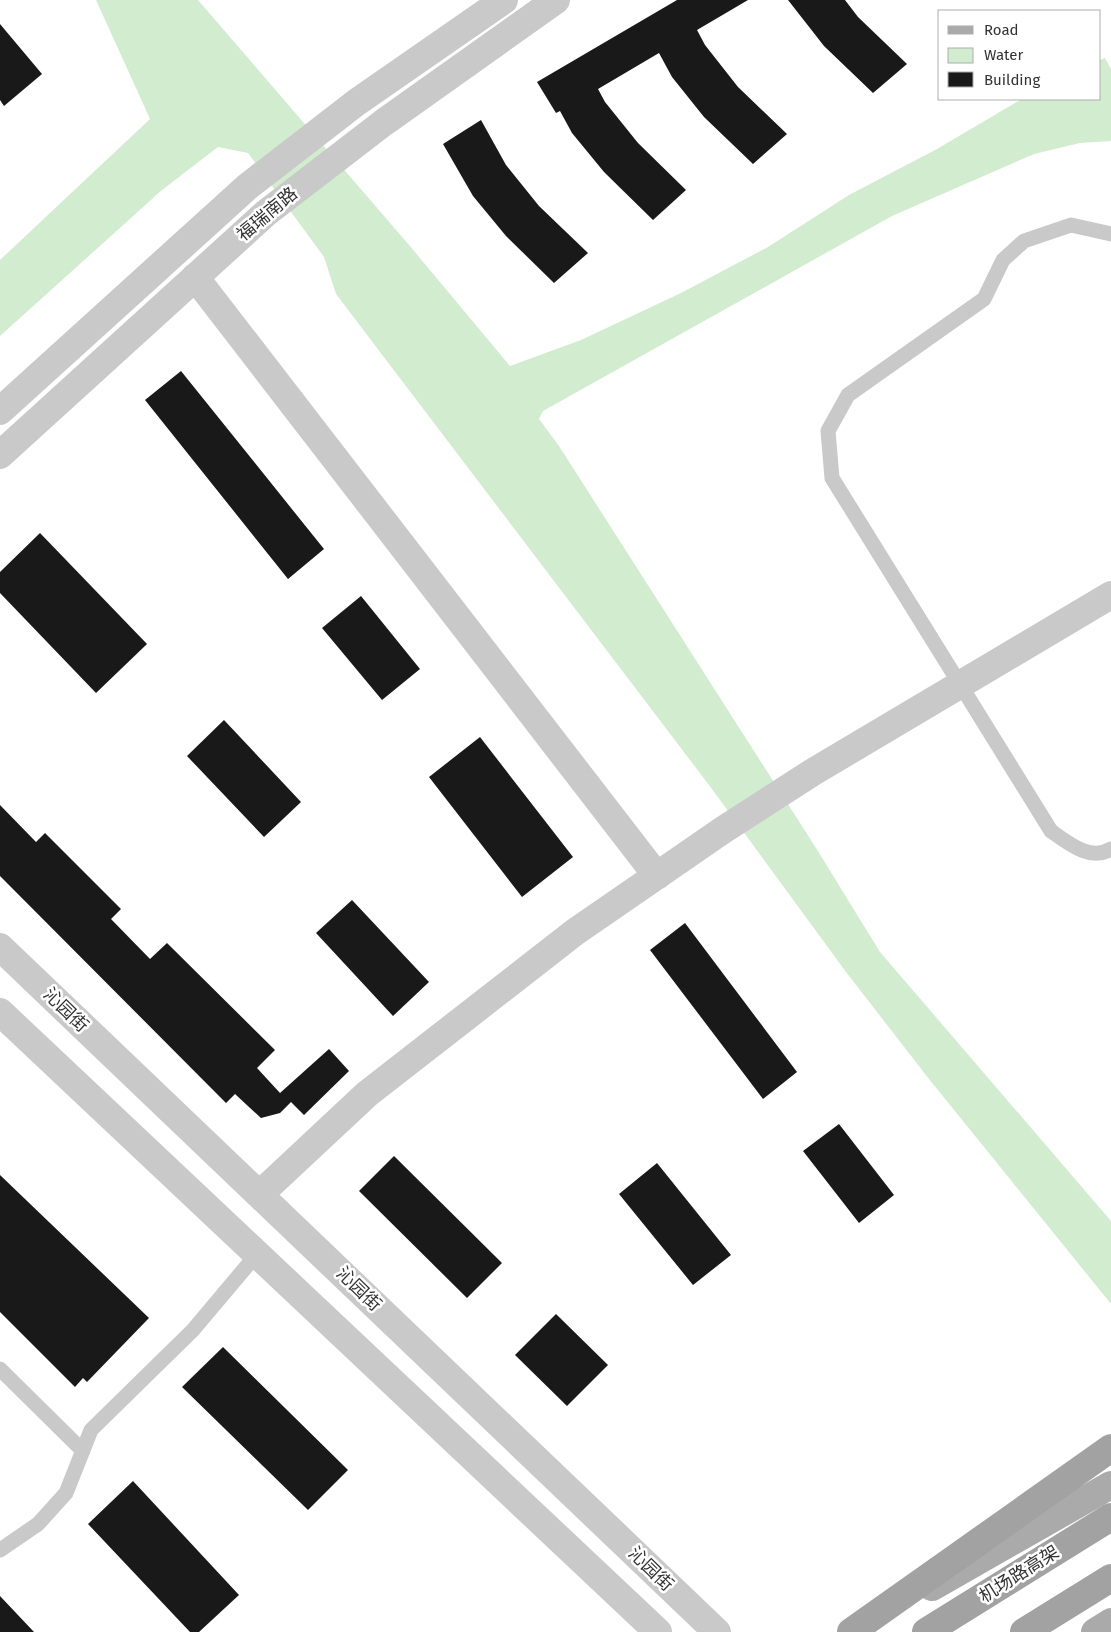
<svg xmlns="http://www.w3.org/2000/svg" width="1111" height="1632" viewBox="0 0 1111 1632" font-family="'Fira Sans','Noto Sans SC',sans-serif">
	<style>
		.water { fill: #d2eccf }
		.building { fill: #191919 }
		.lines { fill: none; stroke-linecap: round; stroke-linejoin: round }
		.service { stroke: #c9c9c9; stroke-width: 15 }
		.minor { stroke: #c9c9c9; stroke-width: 28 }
		.tertiary { stroke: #c9c9c9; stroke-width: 28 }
		.primary { stroke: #aaa; stroke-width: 28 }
		.trunk { stroke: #a2a2a2; stroke-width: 28 }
		.labels { text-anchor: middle; stroke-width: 5; stroke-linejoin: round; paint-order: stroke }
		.street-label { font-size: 18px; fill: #323232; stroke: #fff }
	</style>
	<rect width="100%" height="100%" fill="#fff"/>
	<path class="water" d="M96,0H198L409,245L510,366L581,340L681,293L768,247L849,195L937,149L1022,99H1100V60L1105,58L1111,69V141L1080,143L1034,154L892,216L543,411L539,419L559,446L816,848L880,952L1111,1221V1304L929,1079L846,972L709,785L336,294L324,257L248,153L218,147L162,190L0,336V260L150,119Z"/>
	<path class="building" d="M677,0H748L697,30L705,45L738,87L787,134L753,164L704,117L672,77L659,53L598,89L605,102L638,143L686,190L653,220L604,172L572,133L560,111L556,113L537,82Z
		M788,0H845L858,17L907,64L873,93L824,46Z
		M0,24L42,74L4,106L0,100Z
		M481,120L506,165L539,206L588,253L554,283L506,236L473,196L443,144Z
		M181,371L324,549L288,579L145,400Z
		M40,533L147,644L96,693L0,593V572Z
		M361,596L420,669L382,700L322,628Z
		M224,720L301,802L264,837L187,756Z
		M480,737L573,857L522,897L429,777Z
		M0,805L36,842L45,833L121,909L111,919L150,959L167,943L275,1050L257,1068L280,1093L329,1049L349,1071L304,1115L291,1102L280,1113L261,1118L235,1094L226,1103L0,876Z
		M352,900L429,982L393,1016L316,933Z
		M685,923L797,1072L763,1099L650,950Z
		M839,1124L894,1195L859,1223L803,1151Z
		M394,1156L502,1263L467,1298L359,1191Z
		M657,1163L731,1255L693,1285L619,1194Z
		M0,1175L149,1318L87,1382L83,1378L75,1387L0,1312Z
		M556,1314L608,1365L567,1406L515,1355Z
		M223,1347L348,1470L308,1510L182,1387Z
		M133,1481L239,1595L199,1632H190L88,1524Z
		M0,1596L34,1632H0Z"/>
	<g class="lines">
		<path class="service" d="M1111,234L1071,225L1024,241L1003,260L984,299L848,395L828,431L832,478L1051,831C1067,842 1090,862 1111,849
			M0,1369L83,1451
			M0,1550L38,1524L66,1493L91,1430L193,1330L257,1254"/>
		<path class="minor" d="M195,277L657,876
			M0,947L717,1632
			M0,1012L658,1632
			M260,1194L367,1094L575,932L723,830L813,772L1111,595"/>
		<path class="tertiary" d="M0,411L247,187L357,102L504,0
			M0,455L266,213L383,123L556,0"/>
		<path class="primary" d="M932,1587L1111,1485
			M1095,1632L1111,1622"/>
		<path class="trunk" d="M851,1632L1111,1448
			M926,1632L1111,1517
			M1024,1632L1111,1578"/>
	</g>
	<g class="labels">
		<g class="street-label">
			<text transform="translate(267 214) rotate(-40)" y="6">福瑞南路</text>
			<text transform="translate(66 1010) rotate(44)" y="6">沁园街</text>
			<text transform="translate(359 1289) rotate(44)" y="6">沁园街</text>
			<text transform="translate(651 1569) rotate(44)" y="6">沁园街</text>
			<text transform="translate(1019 1574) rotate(-32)" y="6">机场路高架</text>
		</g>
	</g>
	<rect x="938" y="10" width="162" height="90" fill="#ffffff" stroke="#adadad"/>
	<rect x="948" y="26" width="25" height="8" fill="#aaaaaa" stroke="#adadad"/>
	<text x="984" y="35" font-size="15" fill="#323232">Road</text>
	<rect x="948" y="48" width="25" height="15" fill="#d2eccf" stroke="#adadad"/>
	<text x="984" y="60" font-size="15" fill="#323232">Water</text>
	<rect x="948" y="72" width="25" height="15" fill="#191919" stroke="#adadad"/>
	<text x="984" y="85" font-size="15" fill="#323232">Building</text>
</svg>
